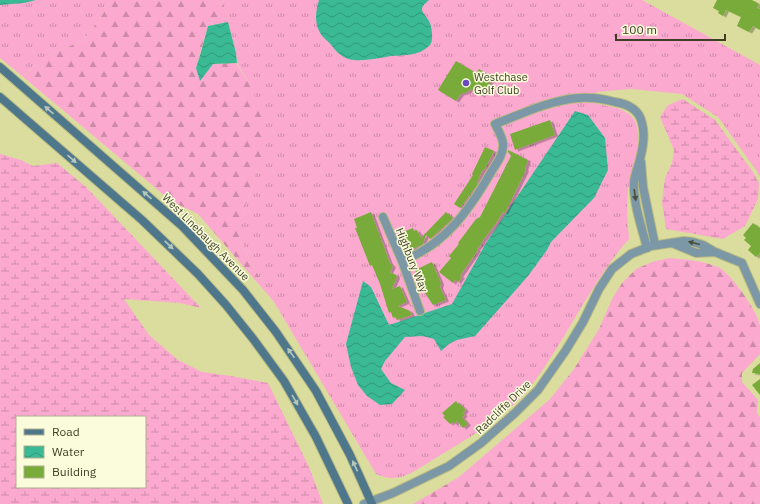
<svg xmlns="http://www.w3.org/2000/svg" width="760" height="504" viewBox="0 0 760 504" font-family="'IBM Plex Sans',sans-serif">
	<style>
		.grass { fill: url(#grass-tufts) }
		.forest { fill: url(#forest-firs) }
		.wetland { fill: url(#wetland-marsh); fill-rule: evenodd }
		.water { fill: url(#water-waves) }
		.building { fill: #79ab3a; filter: url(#shadow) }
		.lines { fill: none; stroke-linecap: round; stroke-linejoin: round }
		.minor-casing { stroke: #b8ba83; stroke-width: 10 }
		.secondary-casing { stroke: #b8ba83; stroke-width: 10 }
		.minor { stroke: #7c97a5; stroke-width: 8 }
		.secondary { stroke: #4e778c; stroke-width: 8 }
		.oneway { fill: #b5c7bc }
		.oneway2 { fill: #4a503e }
		.poi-dot { fill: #684ac3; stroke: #fafcdc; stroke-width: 1.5 }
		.labels { text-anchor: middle; stroke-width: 3; stroke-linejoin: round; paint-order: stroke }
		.poi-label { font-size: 11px; fill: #3d3e24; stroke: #fafcdc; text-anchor: start }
		.street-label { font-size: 11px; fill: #3d3e24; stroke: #fafcdc }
	</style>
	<defs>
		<pattern id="grass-tufts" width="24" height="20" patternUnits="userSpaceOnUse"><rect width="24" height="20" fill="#fca9d0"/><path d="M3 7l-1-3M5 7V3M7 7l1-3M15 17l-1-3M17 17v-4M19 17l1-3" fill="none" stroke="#cd8ba9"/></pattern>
		<pattern id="forest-firs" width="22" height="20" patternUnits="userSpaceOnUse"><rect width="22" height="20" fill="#fca9d0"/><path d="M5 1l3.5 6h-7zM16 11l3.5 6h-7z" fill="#cd8ba9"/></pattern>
		<pattern id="wetland-marsh" width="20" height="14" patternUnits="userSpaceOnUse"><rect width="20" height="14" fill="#fca9d0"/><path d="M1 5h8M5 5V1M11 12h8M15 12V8" fill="none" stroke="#cd8ba9"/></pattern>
		<pattern id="water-waves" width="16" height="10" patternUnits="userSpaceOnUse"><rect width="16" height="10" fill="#3ab995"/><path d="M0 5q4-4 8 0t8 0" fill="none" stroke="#329879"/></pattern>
		<filter id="shadow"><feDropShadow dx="3" dy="1.5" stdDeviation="0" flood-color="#0004"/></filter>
	</defs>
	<rect width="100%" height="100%" fill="#dbdd9e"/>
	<path class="grass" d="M0,0H110L103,14L83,41L52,53L22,76L0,58Z
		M222,0H642L760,65V177L756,170L718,117L682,94L631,89L597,92L594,103C606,106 620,107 629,114C648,128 632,172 628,190C626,206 628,224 629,239C590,283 567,339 531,386C510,414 465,441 434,459C414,471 400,485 376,474L251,263L239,237V222L250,194L258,168L251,86L237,63L236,53Z"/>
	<path class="forest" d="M110,0H222L228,22L208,26L196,68L213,64L236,63L251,86L266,126L267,141L258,168L250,194L239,222V237L251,263L275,303L198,214L171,201L58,106L22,76L52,53L83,41L103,14Z
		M669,258C686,259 703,261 718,267C730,272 759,313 760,326C760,335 760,345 760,354L742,373V382L758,400L757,413L760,417V504H413L459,477L550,399L574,369L599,329L612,299L622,283L636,269L652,262Z"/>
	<path class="wetland" d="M683,99L715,120L753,172L759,183L758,199L745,226L723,239L666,229L662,202L665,178L672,163L674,150L660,117L668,105Z
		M0,154L21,160L33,166L57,163L86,187L201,308L180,303L124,299L149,335L178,360L202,372L231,376L268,383L309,467L323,504H0ZM17,417H145V487H17Z"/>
	<path class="water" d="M0,0H36L24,3L0,5Z
		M319,0H429C426,3 422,5 422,10C423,14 428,18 430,23C432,29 434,42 429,46C419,56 404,55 391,56C379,58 366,61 354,60C344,59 337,53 332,46C330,43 326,40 323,37C314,26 315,13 319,0Z
		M228,22L236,53L237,63L213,64L200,81L196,68L201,52L208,26Z
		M575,111L588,115L605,138L608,170L594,198L551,242L547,250L528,276L475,336L457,340L449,344L441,351L434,339L423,336L405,337L385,361L381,369L391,383L405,390L392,404L380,405L367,396L358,385L351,367L346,344L363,281L371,287L389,325L452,304L486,243Z"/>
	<path class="building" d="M717,0H752L759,4L757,8L760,9V30L753,26L749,32L737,26L741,17L726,10L723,16L718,13L719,11L713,8Z
		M456,61L476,73L479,69L493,78L482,96L470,89L468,92L461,94L456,101L438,90Z
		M550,120L555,135L515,150L510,134Z
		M485,147L494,151L485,169L482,171L477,183L478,184L460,208L454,204L473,175L472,174Z
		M508,150L528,160L525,169L526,170L505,213L503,212L497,222L481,243H482L477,249L478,250L460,276L462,277L458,282L455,280L453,283L439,272L451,258L449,256L459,244L458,243L476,219L480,217L511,156L508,152Z
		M371,212L390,263L393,266L390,272L396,275L397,277L392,289L400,286L407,302L398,306L410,311L412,315L397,320L396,317L393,318L391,312L389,313L380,284L372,265L370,266L355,228H357L354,219Z
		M446,212L453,218L449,222L430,239L426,235L423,244L409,251L410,249H409L406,253L398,234L413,228L414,231L417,230L421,238Z
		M753,223L760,228V253L756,257L748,250L751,246L744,240L746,238L743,235Z
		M432,262L441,283L440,287L446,300L433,305L425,293L415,270Z
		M760,363V374L752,373L753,369Z
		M760,379V395L752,385Z
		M456,401L458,404L459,403L466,410L463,413L465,415L462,417L468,424L463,428L457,421L454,424L453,422L450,424L443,417L445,416L442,413Z"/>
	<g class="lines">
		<g class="minor-casing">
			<path id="minor" d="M641,162L643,187L655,245
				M383,217L402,261L420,311
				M672,243L696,253L715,252
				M402,261C444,245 468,212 490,174C495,165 504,155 503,144C503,138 498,130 495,124C522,114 550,100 579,98C591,97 604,99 615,102C628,104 639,109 642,123C645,134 643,148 640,159C638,167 635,174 634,182C633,203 642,228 647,248
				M364,504L393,493L449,466L481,443L515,413L538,390L566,350L583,322L599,289L612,269L631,254L651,246L684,241L693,242L703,245L715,252L742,263L760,304"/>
		</g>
		<g class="secondary-casing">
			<path id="secondary" d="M0,67L182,226L243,290L276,332L316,391L350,455L372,504
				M0,97L142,220L198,274L226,305L254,340L284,381L316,437L348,504"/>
		</g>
		<use href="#minor" class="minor"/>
		<use href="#secondary" class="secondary"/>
	</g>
	<defs><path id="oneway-solid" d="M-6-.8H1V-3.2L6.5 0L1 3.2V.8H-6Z"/></defs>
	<g class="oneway">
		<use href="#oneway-solid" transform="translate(49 110) rotate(-139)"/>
		<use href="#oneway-solid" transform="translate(72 159) rotate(41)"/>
		<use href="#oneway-solid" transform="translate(147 195) rotate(-139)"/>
		<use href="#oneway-solid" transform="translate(169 245) rotate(43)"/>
		<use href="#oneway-solid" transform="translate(291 353) rotate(-125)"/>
		<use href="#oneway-solid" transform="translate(295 400) rotate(60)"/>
		<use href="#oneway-solid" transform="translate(355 466) rotate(-115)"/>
	</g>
	<g class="oneway2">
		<use href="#oneway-solid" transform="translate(635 195) rotate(82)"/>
		<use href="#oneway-solid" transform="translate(694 243) rotate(-166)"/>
	</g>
	<circle class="poi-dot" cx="466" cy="83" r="4"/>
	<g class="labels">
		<g class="poi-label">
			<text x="474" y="81">Westchase<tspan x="474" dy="13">Golf Club</tspan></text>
		</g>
		<g class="street-label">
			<text transform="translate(206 237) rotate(45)" y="4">West Linebaugh Avenue</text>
			<text transform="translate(412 260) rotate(68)" y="4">Highbury Way</text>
			<text transform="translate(503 407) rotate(-44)" y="4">Radcliffe Drive</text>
		</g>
	</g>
	<rect x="16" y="416" width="130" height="72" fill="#fafcdc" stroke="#aeb092"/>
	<rect x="24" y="429" width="20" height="6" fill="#4e778c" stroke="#aeb092"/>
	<text x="52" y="436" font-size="12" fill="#3d3e24">Road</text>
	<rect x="24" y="446" width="20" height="12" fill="url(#water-waves)" stroke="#aeb092"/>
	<text x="52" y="456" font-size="12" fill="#3d3e24">Water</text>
	<rect x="24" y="466" width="20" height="12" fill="#79ab3a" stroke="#aeb092"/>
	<text x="52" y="476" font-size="12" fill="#3d3e24">Building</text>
	<path d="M616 34v6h109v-6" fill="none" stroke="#3d3e24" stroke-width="2"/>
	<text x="622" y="34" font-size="12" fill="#3d3e24" stroke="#fafcdc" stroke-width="3" paint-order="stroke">100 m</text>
</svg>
